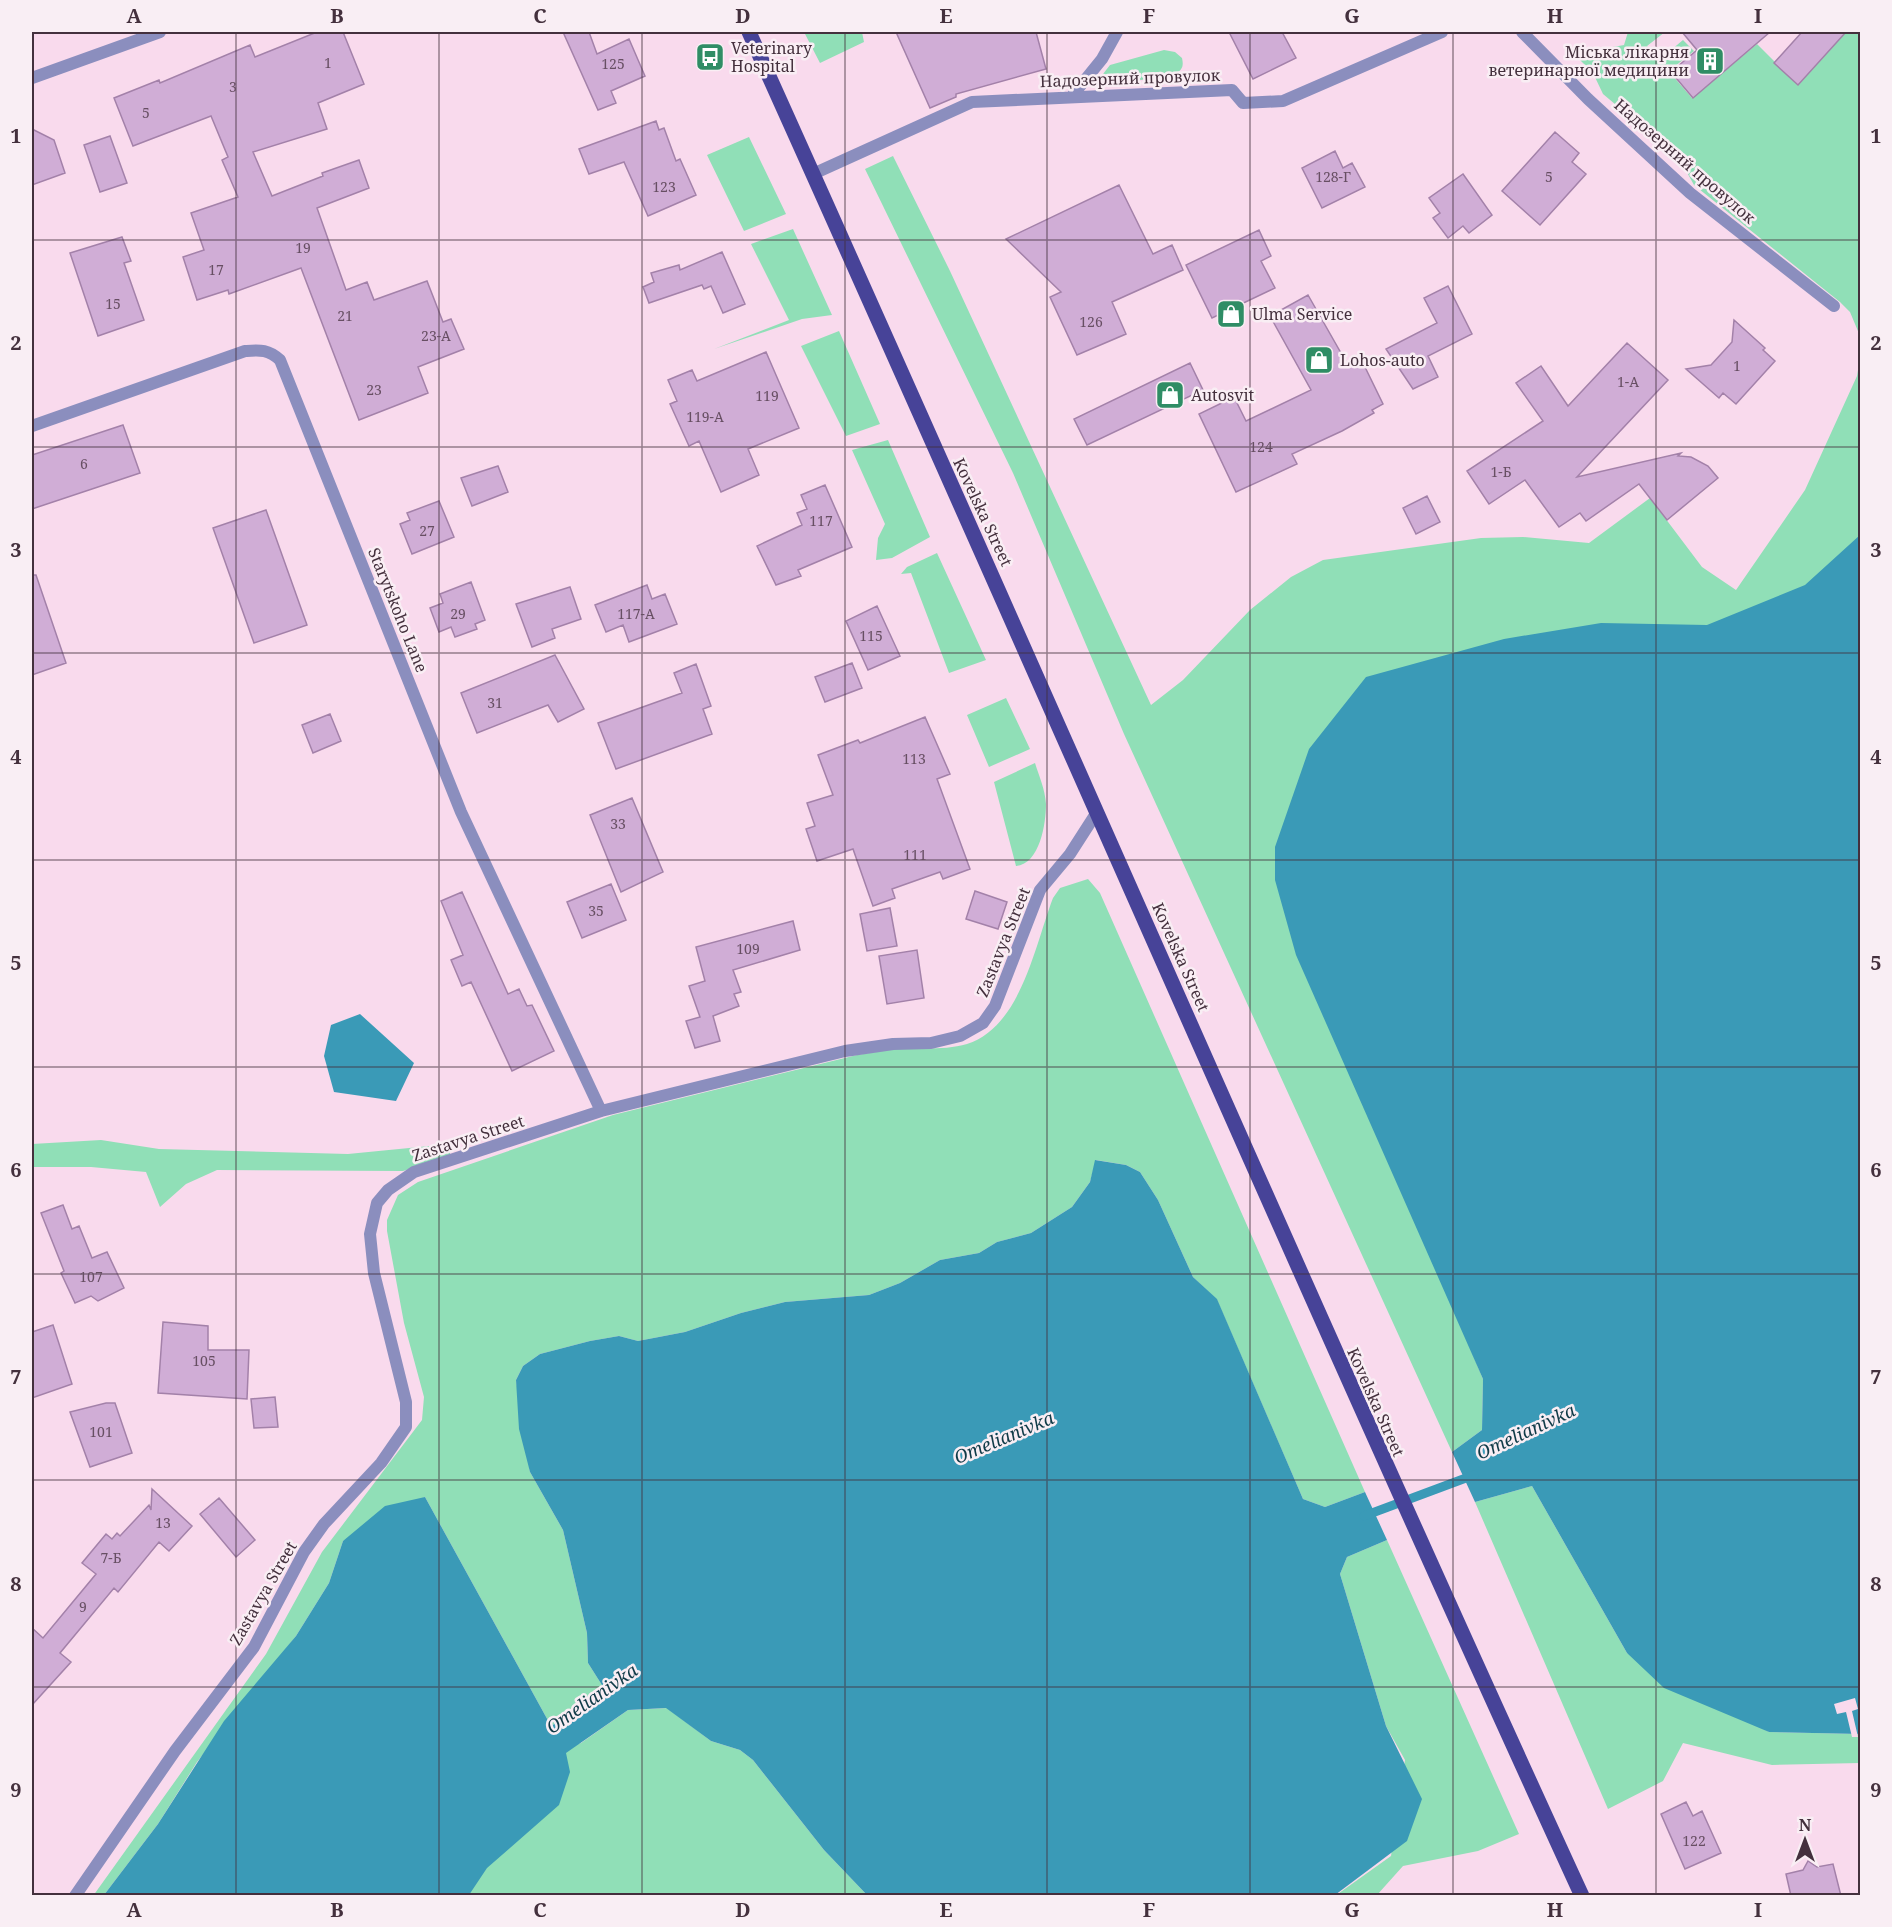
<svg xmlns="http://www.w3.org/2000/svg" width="1892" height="1927" viewBox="0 0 1892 1927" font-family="'Noto Serif',serif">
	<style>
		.green { fill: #90dfb7 }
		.water { fill: #3a9ab7 }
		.pier { fill: #f9daed }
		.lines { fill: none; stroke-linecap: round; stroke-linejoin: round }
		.stream { stroke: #3a9ab7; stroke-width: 9 }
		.building { fill: #d0add6; stroke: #a381a9; stroke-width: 1.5 }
		.street { stroke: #8b8ebe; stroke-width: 12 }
		.primary { stroke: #474398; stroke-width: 15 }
		.grid { fill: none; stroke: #44303d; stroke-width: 1.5; stroke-opacity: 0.55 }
		.labels { text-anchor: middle; stroke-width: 5; stroke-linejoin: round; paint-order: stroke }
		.number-label { font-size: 14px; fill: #674f63 }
		.poi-label { font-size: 16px; fill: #44303d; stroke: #f9eef4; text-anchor: start }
		.street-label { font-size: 16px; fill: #44303d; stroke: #f9eef4 }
		.water-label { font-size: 18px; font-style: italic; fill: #103b48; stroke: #f9eef4 }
		.neatline { fill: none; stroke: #44303d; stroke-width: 2 }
		.grid-label { font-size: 20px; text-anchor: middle; font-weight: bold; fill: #44303d }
	</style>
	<rect width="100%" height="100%" fill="#f9daed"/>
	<path class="green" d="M804,32H862L864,42L820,63Z
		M1628,32H1665L1647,46L1692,98L1757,44L1798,85L1846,32H1860V336L1850,312L1840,302L1694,185L1679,158L1603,94L1593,73L1574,54L1624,45Z
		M1683,40L1694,51L1669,71L1659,60Z
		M1164,50L1175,52L1182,58C1184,67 1182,70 1174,75L1114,84L1106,81L1103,74L1110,65Z
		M749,137L786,214L744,231L707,155Z
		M893,156L950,271L1151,705L1183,680L1250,610L1291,577L1323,560L1481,538L1523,537L1589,543L1650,498L1702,567L1736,590L1805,490L1857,376L1860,358V647L1442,1281L1483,1379L1482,1430L1452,1452L1124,734L1013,473L865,169Z
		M793,229L832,315L802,319L714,349L789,320L751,244Z
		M839,331L880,424L846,436L801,346Z
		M888,440L930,537L892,558L876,560L878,538L885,524L852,450Z
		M937,553L986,660L949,673L911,573L901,574L907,567Z
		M1006,698L1030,749L989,767L967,715Z
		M1035,763C1039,776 1045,789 1046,804C1046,823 1040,864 1016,866L994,782Z
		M1088,879L1100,893L1365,1492L1325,1507L1303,1499L1217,1300L1193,1277L1158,1200L1140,1172L1126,1165L1096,1160L1090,1182L1072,1207L1031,1233L997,1242L979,1253L940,1260L900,1283L869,1295L785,1302L741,1313L685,1332L638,1341L619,1336L590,1341L540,1354L523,1366L516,1380L530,1472L563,1530L587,1633L588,1663L607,1693L551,1726L425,1497L343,1541L329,1583L296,1636L197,1762L158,1824L104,1895L93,1896L266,1654L322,1552L422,1420L424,1397L404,1323L387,1231V1220L398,1195L418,1182L613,1115L857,1055C869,1053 882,1051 894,1049C918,1047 944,1051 967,1044C1021,1027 1035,945 1053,898L1060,888Z
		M101,1140L159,1149L348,1154L450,1144V1156L403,1171L217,1170L186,1184L160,1207L146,1172L91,1167H32V1144Z
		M1532,1486L1627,1653L1769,1732L1860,1734V1763L1772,1765L1683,1743L1663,1781L1608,1809L1475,1502Z
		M1387,1540L1519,1834L1478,1851L1403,1866L1377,1895L1335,1896L1391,1856L1405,1760L1386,1726L1340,1574L1347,1557Z
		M667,1708L711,1741L740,1750L753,1760L824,1850L867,1895L451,1896L558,1749L581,1743L628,1710Z"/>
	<path class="water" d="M1860,535V1734L1769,1732L1664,1688L1627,1653L1532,1486L1475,1502L1452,1452L1482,1430L1483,1379L1296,955L1275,880V847L1309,749L1366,677L1504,639L1601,623L1707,625L1805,585Z
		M360,1014L414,1063L396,1101L334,1092L324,1056L331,1025Z
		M1095,1160L1126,1165L1140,1172L1158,1200L1193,1277L1217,1299L1303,1499L1325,1507L1365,1492L1387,1540L1347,1557L1340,1574L1386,1726L1422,1799L1407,1841L1335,1895H867L824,1850L753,1760L740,1750L711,1741L666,1708L628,1710L566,1753L570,1772L559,1805L487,1868L469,1895H104L158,1824L224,1721L296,1636L329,1583L343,1541L385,1506L425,1497L551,1726L607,1693L588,1663L587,1633L563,1530L530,1472L519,1429L516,1380L523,1366L540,1354L590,1341L619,1336L638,1341L685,1332L741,1313L785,1302L869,1295L900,1283L940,1260L979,1253L997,1242L1031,1233L1072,1207L1090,1182Z"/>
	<path class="pier" d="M1855,1698L1858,1709L1852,1711L1858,1737H1852L1846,1712L1837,1714L1834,1704Z"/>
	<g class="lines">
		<path class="stream" d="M1364,1516L1474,1475"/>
	</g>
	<path class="building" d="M317,32H343L364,84L318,103L327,129L253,152L272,196L323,176L322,173L359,160L369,188L317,208L346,290L367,282L374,300L427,281L443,322L451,319L464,349L418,367L428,393L359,420L301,268L229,294L228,290L197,300L183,257L204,250L191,213L238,197L222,160L228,157L211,116L133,146L114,98L159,80L160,83L250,45L255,57Z
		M563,32H589L597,54L629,39L645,76L611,91L616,103L598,110Z
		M896,32H1036L1046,69L956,94V97L930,108Z
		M1229,32H1282L1296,58L1253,79Z
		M1682,32H1770L1693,98L1671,72L1697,50Z
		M1802,32H1846L1798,85L1774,63Z
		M656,121L659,130L664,128L676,161L680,159L696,195L648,216L624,162L589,174L579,149Z
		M32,129L54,140L65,173L32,185Z
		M1555,132L1579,153L1572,162L1586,174L1540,225L1502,191Z
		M110,136L127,183L100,192L84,145Z
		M1335,151L1343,168L1352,163L1365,187L1322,208L1302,168Z
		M1463,174L1492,215L1469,233L1463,226L1448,238L1433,218L1440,213L1429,198Z
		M1119,185L1153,254L1172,245L1183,270L1112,302L1126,334L1077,355L1050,297L1061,292L1006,239Z
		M1259,230L1271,256L1261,261L1275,288L1212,318L1186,265Z
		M122,237L131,261L124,263L144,320L98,336L70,253Z
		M722,252L745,304L723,313L711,286L704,289L702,285L649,303L643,287L654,282L651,273L679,265L680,270Z
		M1448,286L1472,334L1428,356L1438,377L1413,389L1386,349L1437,323L1424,298Z
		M1308,295L1349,367L1362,361L1383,404L1372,410L1374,413L1342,431L1292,454L1297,464L1236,492L1199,414L1234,397L1246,421L1311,390L1270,316Z
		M1734,320L1765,348L1763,350L1775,361L1736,404L1723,393L1719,398L1686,369L1711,365L1732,342Z
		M1627,343L1668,380L1577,477L1681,453L1678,456L1691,457L1708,466L1718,478L1667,520L1639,484L1586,521L1580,513L1559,527L1525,480L1489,504L1467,471L1543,421L1516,383L1541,366L1568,406Z
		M766,352L799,428L748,449L759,475L721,492L699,441L689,446L670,404L677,401L668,380L692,370L697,381Z
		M1190,363L1203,390L1087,445L1074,419Z
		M123,425L140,473L32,509V455Z
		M498,466L508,492L472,506L461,478Z
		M825,485L852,547L798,570L801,576L776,585L757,546L802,525L797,513L807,509L801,495Z
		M1427,496L1440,522L1416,534L1403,508Z
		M439,501L454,537L412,554L400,524L410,520L407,513Z
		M266,510L307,625L254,643L213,528Z
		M32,575H36L66,663L32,675Z
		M471,582L485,620L475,624L477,629L455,637L451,627L439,632L430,608L443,603L440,594Z
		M647,585L652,599L665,594L677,624L629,642L623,625L606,632L595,605Z
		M570,587L581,619L552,629L555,638L532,647L516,604Z
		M877,606L900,656L868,670L846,621Z
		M555,655L584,709L558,722L548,705L477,733L461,693Z
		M852,663L862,688L825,702L815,677Z
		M696,664L711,706L703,709L712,734L616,769L598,723L682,693L674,673Z
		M330,714L341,741L313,753L302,725Z
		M925,717L950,774L937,779L970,869L943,879L940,872L892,889L895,898L873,906L853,849L817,861L806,829L815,826L807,803L833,795L818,755L858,740L860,743Z
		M632,798L663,872L621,892L590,815Z
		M611,884L626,920L582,938L567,902Z
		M975,891L1007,902L998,929L966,919Z
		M462,892L508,994L519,989L527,1006L532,1005L554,1051L512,1071L471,982L462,986L451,960L463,955L441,901Z
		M890,908L897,946L867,951L860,914Z
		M793,921L800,950L733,970L741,992L734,994L739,1006L713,1016L720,1041L695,1048L686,1021L700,1017L689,986L705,981L696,947Z
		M917,950L924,998L887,1004L879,956Z
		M63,1205L72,1229L79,1226L92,1258L107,1252L124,1288L98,1301L91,1296L75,1303L61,1273L64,1271L41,1213Z
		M163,1322L208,1326V1350H249L247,1399L158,1393Z
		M53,1325L72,1384L32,1398V1332Z
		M275,1397L278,1427L254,1428L251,1399Z
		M106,1403H115L132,1453L90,1467L70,1412Z
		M152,1489L192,1526L169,1551L159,1542L118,1592L114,1588L60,1653L71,1662L32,1705V1628L43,1638L96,1574L82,1563L106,1534L112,1539L117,1533L120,1536L149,1505L151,1510Z
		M219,1498L255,1540L236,1557L200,1514Z
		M1686,1802L1693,1816L1702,1811L1721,1853L1685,1869L1661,1814Z
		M1808,1861L1817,1867L1833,1864L1841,1896H1791L1786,1874L1803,1870Z"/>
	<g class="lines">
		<path class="street" d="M1522,32L1588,99L1690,193L1834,306
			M32,78L160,32
			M1072,96L1102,59L1117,32
			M813,174L972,102L1232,90L1243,103L1283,101L1442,32
			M32,426L245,351C260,350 268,349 280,360L461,812L601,1111
			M75,1896L175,1751L254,1647L304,1552L324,1524L381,1463L406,1427V1402L374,1273L370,1234L377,1203L388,1190L414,1172L601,1111L845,1051L893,1044L931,1043L960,1036L983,1023L995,1006L1040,890L1070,854L1097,812"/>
		<path class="primary" d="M749,32C1029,652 1298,1277 1582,1896"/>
	</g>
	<path class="grid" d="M236,32V1896M439,32V1896M642,32V1896M845,32V1896M1047,32V1896M1250,32V1896M1453,32V1896M1656,32V1896M32,240H1860M32,447H1860M32,653H1860M32,860H1860M32,1067H1860M32,1274H1860M32,1480H1860M32,1687H1860"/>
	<defs>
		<g id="bus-square" transform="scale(1.5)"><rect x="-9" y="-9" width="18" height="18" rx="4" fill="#2f8d65" stroke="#f9eef4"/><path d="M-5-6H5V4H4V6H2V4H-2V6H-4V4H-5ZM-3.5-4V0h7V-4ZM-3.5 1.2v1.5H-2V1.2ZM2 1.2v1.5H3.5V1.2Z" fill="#fff"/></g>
		<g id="building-square" transform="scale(1.5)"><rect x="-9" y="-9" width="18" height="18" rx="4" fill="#2f8d65" stroke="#f9eef4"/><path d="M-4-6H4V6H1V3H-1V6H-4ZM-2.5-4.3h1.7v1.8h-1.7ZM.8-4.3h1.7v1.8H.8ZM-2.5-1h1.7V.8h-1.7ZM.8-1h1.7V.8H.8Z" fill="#fff"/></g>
		<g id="shop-square" transform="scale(1.5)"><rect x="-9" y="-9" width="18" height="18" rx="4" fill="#2f8d65" stroke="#f9eef4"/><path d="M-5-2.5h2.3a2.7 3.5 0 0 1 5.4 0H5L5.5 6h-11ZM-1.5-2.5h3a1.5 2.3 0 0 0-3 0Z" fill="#fff"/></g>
	</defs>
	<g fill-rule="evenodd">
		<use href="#bus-square" x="710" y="57"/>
		<use href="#building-square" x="1710" y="61"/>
		<use href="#shop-square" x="1231" y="314"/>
		<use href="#shop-square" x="1319" y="360"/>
		<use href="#shop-square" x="1170" y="395"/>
	</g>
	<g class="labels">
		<g class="number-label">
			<text x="328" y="68">1</text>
			<text x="613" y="69">125</text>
			<text x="233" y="92">3</text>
			<text x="146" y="118">5</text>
			<text x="1333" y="182">128-Г</text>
			<text x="1549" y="182">5</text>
			<text x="664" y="192">123</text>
			<text x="303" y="253">19</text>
			<text x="216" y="275">17</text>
			<text x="113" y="309">15</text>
			<text x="345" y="321">21</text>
			<text x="1091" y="327">126</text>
			<text x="436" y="341">23-А</text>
			<text x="1737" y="371">1</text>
			<text x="1628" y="387">1-А</text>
			<text x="374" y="395">23</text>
			<text x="767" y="401">119</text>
			<text x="705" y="422">119-А</text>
			<text x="1261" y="452">124</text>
			<text x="84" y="469">6</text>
			<text x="1501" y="477">1-Б</text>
			<text x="821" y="526">117</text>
			<text x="427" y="536">27</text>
			<text x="458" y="619">29</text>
			<text x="636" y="619">117-А</text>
			<text x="871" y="641">115</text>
			<text x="495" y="708">31</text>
			<text x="914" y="764">113</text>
			<text x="618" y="829">33</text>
			<text x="915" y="860">111</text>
			<text x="596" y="916">35</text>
			<text x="748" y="954">109</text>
			<text x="91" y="1282">107</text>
			<text x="204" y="1366">105</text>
			<text x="101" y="1437">101</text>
			<text x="163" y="1528">13</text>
			<text x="111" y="1563">7-Б</text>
			<text x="83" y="1612">9</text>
			<text x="1694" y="1846">122</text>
		</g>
		<g class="poi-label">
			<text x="731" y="54">Veterinary<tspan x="731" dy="18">Hospital</tspan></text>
			<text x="1689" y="58" text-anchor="end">Міська лікарня<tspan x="1689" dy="18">ветеринарної медицини</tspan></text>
			<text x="1252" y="320">Ulma Service</text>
			<text x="1340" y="366">Lohos-auto</text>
			<text x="1191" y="401">Autosvit</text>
		</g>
		<g class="street-label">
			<text transform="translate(1130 78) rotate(-2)" y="6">Надозерний провулок</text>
			<text transform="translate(1685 161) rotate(41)" y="6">Надозерний провулок</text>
			<text transform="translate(983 512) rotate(65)" y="6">Kovelska Street</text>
			<text transform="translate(398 610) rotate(68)" y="6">Starytskoho Lane</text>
			<text transform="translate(1003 942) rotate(-68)" y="6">Zastavya Street</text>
			<text transform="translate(1181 957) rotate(66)" y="6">Kovelska Street</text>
			<text transform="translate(468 1138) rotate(-18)" y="6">Zastavya Street</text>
			<text transform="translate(1376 1402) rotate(66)" y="6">Kovelska Street</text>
			<text transform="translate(263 1593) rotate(-60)" y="6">Zastavya Street</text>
		</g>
		<g class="water-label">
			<text transform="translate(1526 1432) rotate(-25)" y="6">Omelianivka</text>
			<text transform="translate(1004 1438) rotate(-23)" y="6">Omelianivka</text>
			<text transform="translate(592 1699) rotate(-35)" y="6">Omelianivka</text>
		</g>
	</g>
	<rect width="1892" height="1927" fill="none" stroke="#f9eef4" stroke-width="66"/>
	<g transform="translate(1805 1840)" stroke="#f9eef4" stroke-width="4.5" paint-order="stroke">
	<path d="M0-4.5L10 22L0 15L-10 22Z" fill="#44303d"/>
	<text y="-9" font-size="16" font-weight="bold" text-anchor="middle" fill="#44303d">N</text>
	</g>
	<rect x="33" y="33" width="1826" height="1861" class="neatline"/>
	<g class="grid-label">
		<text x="134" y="23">A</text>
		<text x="337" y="23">B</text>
		<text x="540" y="23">C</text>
		<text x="743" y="23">D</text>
		<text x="946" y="23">E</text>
		<text x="1149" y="23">F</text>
		<text x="1352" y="23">G</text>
		<text x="1555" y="23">H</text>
		<text x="1758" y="23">I</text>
		<text x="16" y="143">1</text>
		<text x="1876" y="143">1</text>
		<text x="16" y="350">2</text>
		<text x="1876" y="350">2</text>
		<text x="16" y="557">3</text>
		<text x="1876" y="557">3</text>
		<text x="16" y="764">4</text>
		<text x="1876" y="764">4</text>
		<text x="16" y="970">5</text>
		<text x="1876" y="970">5</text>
		<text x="16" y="1177">6</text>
		<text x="1876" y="1177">6</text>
		<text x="16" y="1384">7</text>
		<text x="1876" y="1384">7</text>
		<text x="16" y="1591">8</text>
		<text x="1876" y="1591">8</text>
		<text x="16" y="1797">9</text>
		<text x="1876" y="1797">9</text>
		<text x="134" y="1917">A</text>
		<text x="337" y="1917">B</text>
		<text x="540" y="1917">C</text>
		<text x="743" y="1917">D</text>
		<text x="946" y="1917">E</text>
		<text x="1149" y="1917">F</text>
		<text x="1352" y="1917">G</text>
		<text x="1555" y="1917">H</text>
		<text x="1758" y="1917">I</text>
	</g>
</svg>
